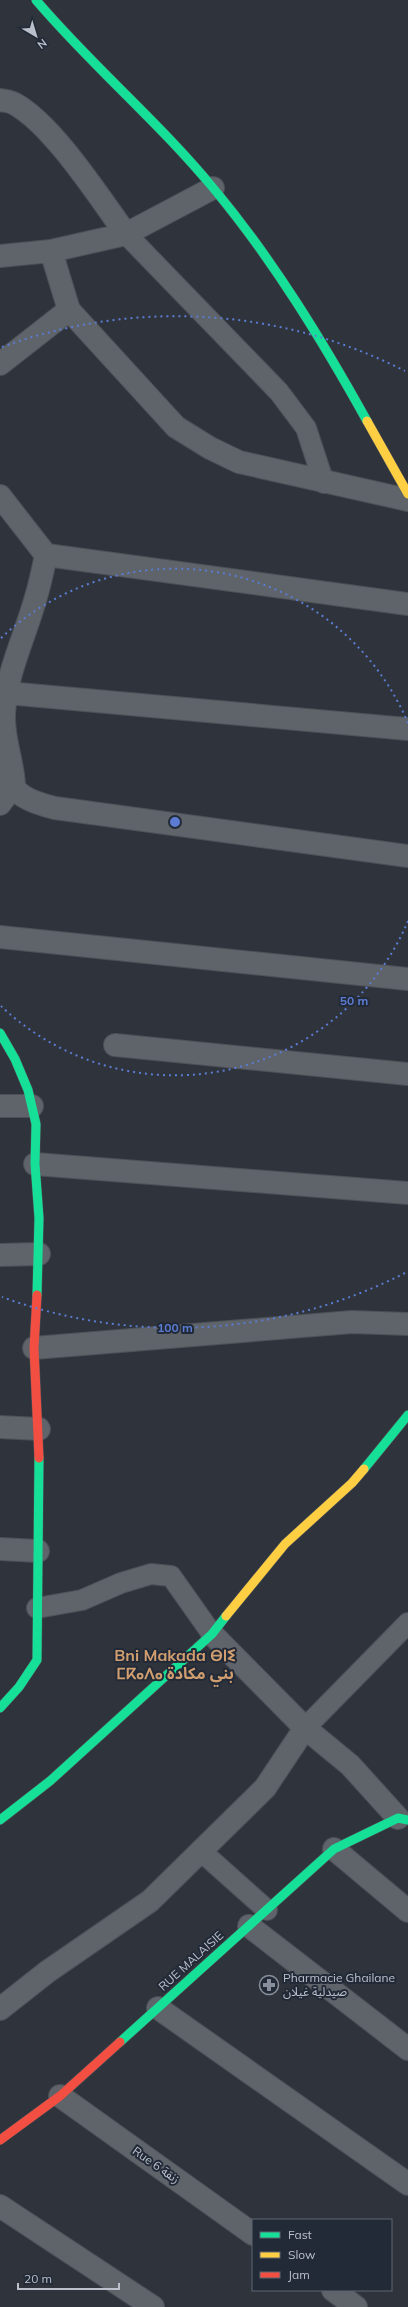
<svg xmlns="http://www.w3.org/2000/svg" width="408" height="2307" viewBox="0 0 408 2307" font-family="Mulish,'Noto Sans Arabic','Noto Sans Tifinagh',sans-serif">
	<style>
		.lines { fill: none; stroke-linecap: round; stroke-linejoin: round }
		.lane-casing { stroke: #4d5057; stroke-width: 22 }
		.street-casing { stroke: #4d5057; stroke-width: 24 }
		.fast-casing { stroke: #4d5057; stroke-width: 10 }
		.slow-casing { stroke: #4d5057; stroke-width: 10 }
		.jam-casing { stroke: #4d5057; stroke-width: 10 }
		.lane { stroke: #5f636a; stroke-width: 20 }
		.street { stroke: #5f636a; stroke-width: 22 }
		.fast { stroke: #16e098; stroke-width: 9 }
		.slow { stroke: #ffcf43; stroke-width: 9 }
		.jam { stroke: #f24e42; stroke-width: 9 }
		.ring { fill: none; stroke: #5c7cd3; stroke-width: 2; stroke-dasharray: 2 4 }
		.labels { text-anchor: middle; stroke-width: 4; stroke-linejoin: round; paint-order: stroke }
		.street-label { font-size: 12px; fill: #bac0cc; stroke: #222a37 }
		.poi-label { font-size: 12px; fill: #bac0cc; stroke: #222a37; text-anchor: start }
		.district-label { font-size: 16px; font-weight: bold; fill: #d19e70; stroke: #222a37 }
		.centre { fill: #5c7cd3; stroke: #222a37; stroke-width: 2 }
		.ring-label { font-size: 12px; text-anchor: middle; font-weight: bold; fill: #5c7cd3; stroke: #222a37; stroke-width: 4; stroke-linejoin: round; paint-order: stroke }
	</style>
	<rect width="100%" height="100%" fill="#2f343c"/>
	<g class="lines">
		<g class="lane-casing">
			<path id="lane" d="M126,234L279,392L306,428L324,483
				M37,1608L82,1600L121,1583L151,1574L171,1576L212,1634
				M305,1728L408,1623
				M202,1852L267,1910"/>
		</g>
		<g class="street-casing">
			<path id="street" d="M0,100C5,101 10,101 15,104C53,125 99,197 126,234
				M51,251L69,310L176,427L210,448L239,462L408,500
				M0,256L51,251L126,234L213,188
				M0,364L69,310
				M0,496L46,555L408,604
				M7,693L408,729
				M0,772C17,795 26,801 55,808L408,856
				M0,804L14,785C13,761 3,740 4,715C6,673 25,637 36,597C40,584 43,569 46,555
				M0,937L408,979
				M115,1045L408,1074
				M0,1106H32
				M35,1164L408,1193
				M0,1255L39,1254
				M34,1348L352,1322L408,1324
				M0,1427L39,1429
				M0,1549L38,1551
				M212,1634L305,1728L350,1765L398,1818
				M334,1849L408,1911
				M249,1926L408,2049
				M158,2008L408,2184
				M0,2009L47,1972L150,1901L265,1788L305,1728
				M60,2096L253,2234
				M0,2206L153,2307
				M333,2290L356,2307"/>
		</g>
		<g class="fast-casing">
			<path id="fast" d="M36,0C92,66 159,122 214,189C273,260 322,340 367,421
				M0,1033L15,1059L28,1090L36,1124L35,1164L39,1218L37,1295
				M364,1469L408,1415
				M0,1708L19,1687L37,1660L39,1458
				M0,1820L50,1781L212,1634L226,1616
				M120,2042L334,1849L398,1818L408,1820"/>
		</g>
		<g class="slow-casing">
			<path id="slow" d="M367,421L408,494
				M226,1616L285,1544L352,1483L364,1469"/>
		</g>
		<g class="jam-casing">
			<path id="jam" d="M37,1295L34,1348L39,1458
				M0,2140L60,2096L120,2042"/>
		</g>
		<use href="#lane" class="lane"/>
		<use href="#street" class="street"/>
		<use href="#fast" class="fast"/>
		<use href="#slow" class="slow"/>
		<use href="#jam" class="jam"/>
	</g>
	<g class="ring">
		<path d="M408 921A253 253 0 0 1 1 1006M1 638A253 253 0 0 1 408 723"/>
		<path d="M405 1273A506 506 0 0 1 2 1297M2 347A506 506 0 0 1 405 371"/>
	</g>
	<defs>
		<g id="pharmacy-ring" transform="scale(1)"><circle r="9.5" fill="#222a37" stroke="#898f9a" stroke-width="1.5"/><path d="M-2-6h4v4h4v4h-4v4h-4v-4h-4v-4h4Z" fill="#898f9a"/></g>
	</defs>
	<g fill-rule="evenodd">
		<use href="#pharmacy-ring" x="269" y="1985"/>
	</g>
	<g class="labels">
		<g class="street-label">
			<text transform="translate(191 1961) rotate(-42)" y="4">RUE MALAISIE</text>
			<text transform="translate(156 2165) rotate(35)" y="4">Rue 6 زنقة</text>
		</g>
		<g class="poi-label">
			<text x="283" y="1982">Pharmacie Ghailane<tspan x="283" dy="14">صيدلية غيلان</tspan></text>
		</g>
		<g class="district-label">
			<text x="175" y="1661">Bni Makada ⴱⵏⵉ<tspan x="175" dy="18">ⵎⴽⴰⴷⴰ بني مكادة</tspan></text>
		</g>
	</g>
	<circle cx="175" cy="822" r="6" class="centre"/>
	<g class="ring-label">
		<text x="354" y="1005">50 m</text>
		<text x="175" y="1332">100 m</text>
	</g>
	<rect x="252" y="2219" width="140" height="72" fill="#222a37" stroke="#5f6673"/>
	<rect x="260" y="2232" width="20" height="6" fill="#16e098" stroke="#5f6673"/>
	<text x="288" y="2239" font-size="12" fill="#bac0cc">Fast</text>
	<rect x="260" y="2252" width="20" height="6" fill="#ffcf43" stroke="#5f6673"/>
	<text x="288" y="2259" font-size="12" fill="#bac0cc">Slow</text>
	<rect x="260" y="2272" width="20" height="6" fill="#f24e42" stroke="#5f6673"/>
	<text x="288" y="2279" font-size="12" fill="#bac0cc">Jam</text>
	<g transform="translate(36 36) rotate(142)" stroke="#222a37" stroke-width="3" paint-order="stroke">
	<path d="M0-3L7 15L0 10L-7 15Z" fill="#bac0cc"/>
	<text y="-6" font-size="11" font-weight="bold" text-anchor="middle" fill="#bac0cc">N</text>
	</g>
	<path d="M18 2283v6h101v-6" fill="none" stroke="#bac0cc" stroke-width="2"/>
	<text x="24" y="2283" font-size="12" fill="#bac0cc" stroke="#222a37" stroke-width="3" paint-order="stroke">20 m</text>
</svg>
